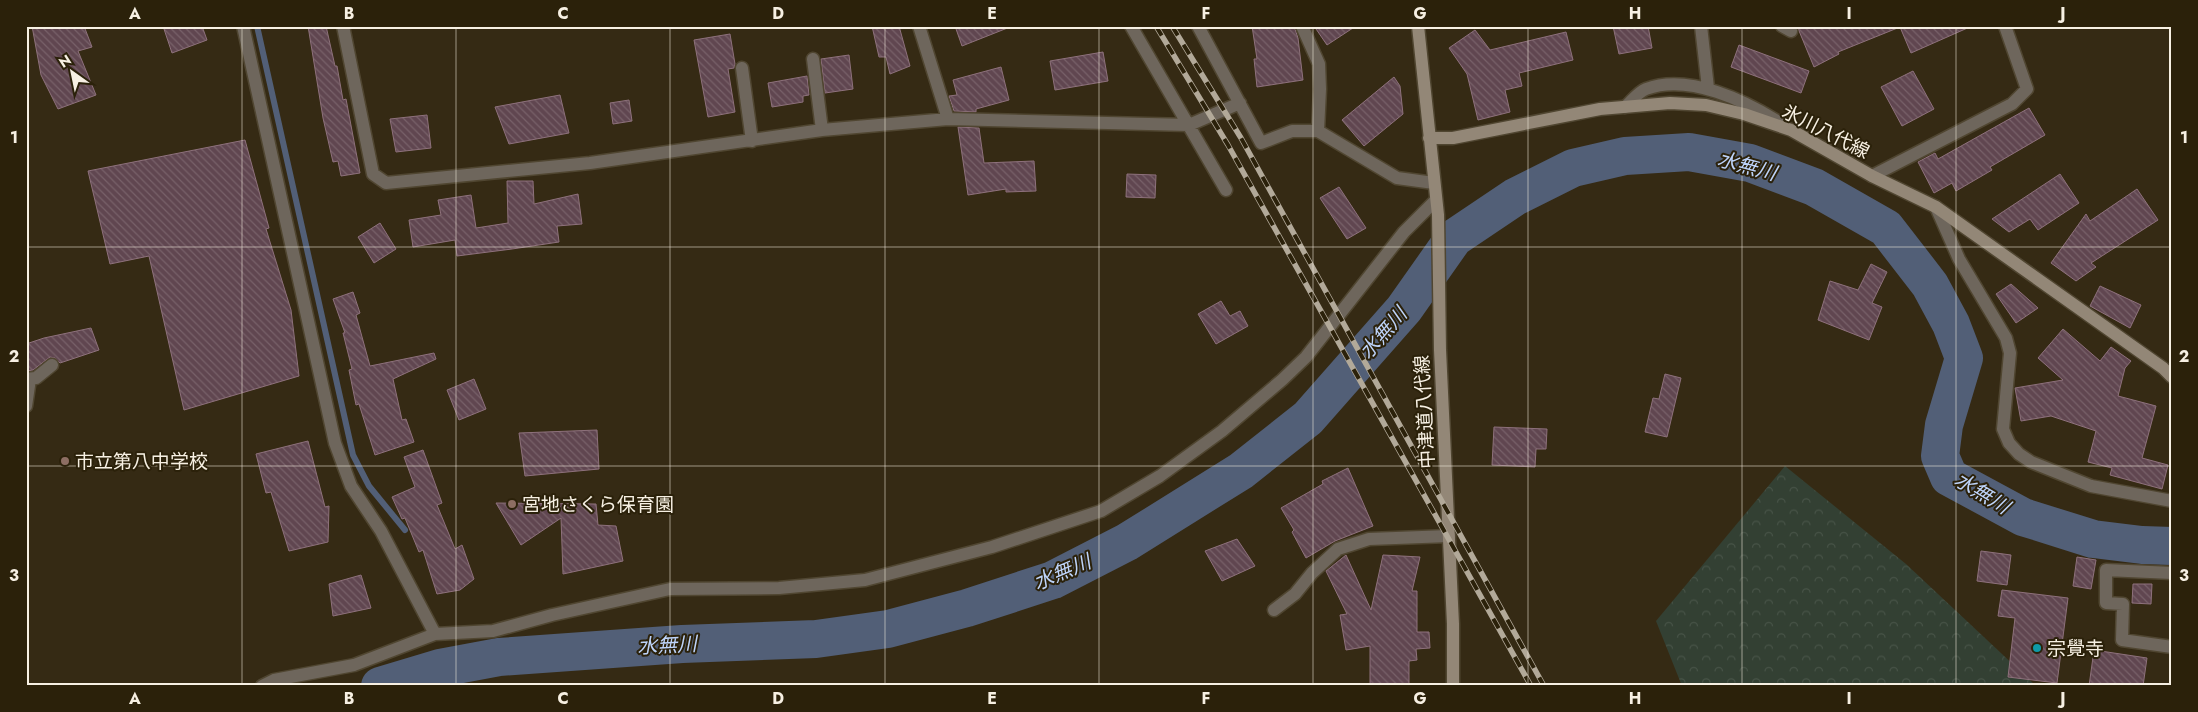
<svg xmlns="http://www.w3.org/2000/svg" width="2198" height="712" viewBox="0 0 2198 712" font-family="Jost,'Noto Sans JP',sans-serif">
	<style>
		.forest { fill: url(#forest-crowns) }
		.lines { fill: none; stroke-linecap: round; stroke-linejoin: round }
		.stream { stroke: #525f77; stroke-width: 6 }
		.river { stroke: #525f77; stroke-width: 38 }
		.building { fill: url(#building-back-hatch); stroke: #8e717c }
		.street-casing { stroke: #504631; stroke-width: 15 }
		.secondary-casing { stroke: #504631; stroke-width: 15 }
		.street { stroke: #6e665c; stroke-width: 12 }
		.secondary { stroke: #938777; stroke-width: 12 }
		.rail-casing { stroke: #b2a999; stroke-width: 5.5 }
		.rail { stroke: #2b210a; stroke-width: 4; stroke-dasharray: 11; stroke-linecap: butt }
		.grid { fill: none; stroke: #f7f0e3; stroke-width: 1; stroke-opacity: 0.55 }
		.education-dot { fill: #8d6e63; stroke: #2b210a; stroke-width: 2 }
		.culture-dot { fill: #0f9aa8; stroke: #2b210a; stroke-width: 2 }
		.labels { text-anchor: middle; stroke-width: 4; stroke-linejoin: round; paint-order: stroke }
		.street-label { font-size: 19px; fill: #f7f0e3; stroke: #2b210a }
		.poi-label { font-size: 19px; fill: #f7f0e3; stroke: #2b210a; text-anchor: start }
		.water-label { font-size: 20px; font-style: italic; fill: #bed4fa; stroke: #2b210a }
		.neatline { fill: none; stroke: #f7f0e3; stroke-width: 2 }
		.grid-label { font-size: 16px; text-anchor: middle; font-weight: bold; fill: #f7f0e3 }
	</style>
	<defs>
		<pattern id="forest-crowns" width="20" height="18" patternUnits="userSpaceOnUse" patternTransform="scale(1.25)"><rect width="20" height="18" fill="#334033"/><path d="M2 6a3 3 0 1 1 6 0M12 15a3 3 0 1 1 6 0" fill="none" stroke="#475347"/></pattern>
		<pattern id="building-back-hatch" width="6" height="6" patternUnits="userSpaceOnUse" patternTransform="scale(1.25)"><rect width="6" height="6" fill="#604650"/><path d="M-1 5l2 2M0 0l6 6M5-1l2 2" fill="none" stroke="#786169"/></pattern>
	</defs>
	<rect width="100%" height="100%" fill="#352a14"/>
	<path class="forest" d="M1785,466L1906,564L2036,686H1682L1656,621Z"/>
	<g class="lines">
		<path class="stream" d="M257,26L353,455L369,486L405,530
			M437,653L440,668"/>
		<path class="river" d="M380,686L440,668L499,657L682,644L816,639L888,629L967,608L1053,580L1127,542L1241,471L1308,418L1404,309L1454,238L1515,197L1573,168L1625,156L1689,152L1750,163L1814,187L1886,228L1930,285L1951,324L1964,358L1944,425L1940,456L1949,477L2023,517L2093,539L2142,545L2172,546"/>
	</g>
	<path class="building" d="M32,26H84L92,47L78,51L96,95L58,109L41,75Z
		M163,26H202L207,40L172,53Z
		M308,26H326L335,66H337L343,100L346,99L360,173L341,176L338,161L333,162L323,118Z
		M872,26H899L910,66L890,74L886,57H879Z
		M955,26H1010V27L962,46Z
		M1252,26H1294L1298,38L1303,80L1257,87L1254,59H1257Z
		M1314,26H1356L1327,45Z
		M1613,26H1648L1652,48L1619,54Z
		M1797,26H1972L1911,53L1900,27L1838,52L1839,54L1814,67Z
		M1475,30L1490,50L1566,32L1573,60L1519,73L1522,86L1505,90L1510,112L1478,120L1467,74L1449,48Z
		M730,34L735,64L734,68L728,69L735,112L708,117L694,40Z
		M1739,45L1809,71L1801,93L1731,67Z
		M1103,52L1108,81L1055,90L1050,61Z
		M849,55L853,89L825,93L821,59Z
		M1001,67L1009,100L976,109V112L954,111L949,96L957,95L953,80Z
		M1913,71L1934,109L1902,126L1881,87Z
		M807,76L809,95L803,96V102L772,107L768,83Z
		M1394,77L1400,86L1403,114L1364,146L1342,120Z
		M560,95L569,133L509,144L495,107Z
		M629,100L632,121L613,124L610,103Z
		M2029,108L2045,135L1990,167L1992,170L1956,191L1952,183L1934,193L1918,162L1935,153L1938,159Z
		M427,115L431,148L396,152L390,119Z
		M958,127L979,128L984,163L1034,161L1036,191L1006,192V189L968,195Z
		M245,140L269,228L266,229L291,310L299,376L184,410L149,256L110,264L88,171Z
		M1127,174L1156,175L1155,198L1126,197Z
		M2060,174L2079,203L2038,230L2030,219L2009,232L1992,219Z
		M507,181H533L534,204L578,194L582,224L557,226L559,242L512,249L457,256L455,240L413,247L409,220L441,215L438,200L471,195L476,228L508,223Z
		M1339,187L1366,228L1347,239L1320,198Z
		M2137,189L2158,220L2091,263L2096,267L2076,281L2051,263L2086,214L2090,221Z
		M380,223L396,249L374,263L358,237Z
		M1871,264L1887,272L1872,303L1882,307L1869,340L1818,320L1830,281L1858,290Z
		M2011,284L2038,308L2016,323L1996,294Z
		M2100,286L2141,305L2130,328L2090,306Z
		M353,292L360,313L356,315L370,366L434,353L436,359L393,379L402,420L406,419L414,442L375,455L359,404L356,405L349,370L352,369L343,333H345L333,299Z
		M1221,301L1230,316L1240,311L1248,326L1216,344L1198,314Z
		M91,328L99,350L60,363L55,358L50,357L33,370L26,371V344L44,338Z
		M2063,329L2100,361L2111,347L2131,361L2125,368L2118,396L2156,406L2142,458L2168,465L2162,489L2110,475L2112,468L2088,462L2096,431L2051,416L2021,421L2015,388L2063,380L2038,358Z
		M1665,374L1681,378L1667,437L1645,432L1653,398L1659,399Z
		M474,379L486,409L459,420L447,390Z
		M1494,427L1547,429L1546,449H1536L1535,467L1492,465Z
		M597,430L599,469L525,476L519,433Z
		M308,441L325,507L329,506L328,542L289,551L271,492L266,493L256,454Z
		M423,450L442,503L437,505L455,549L462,545L474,579L460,590L437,594L423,550L419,552L405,518L402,519L392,497L415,487L404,457Z
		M1348,468L1373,526L1335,541L1306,558L1292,532L1294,530L1281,508L1323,484L1322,481Z
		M496,503L596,504L598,525L616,526L623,561L563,574L561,518L521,545Z
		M1237,539L1255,566L1222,581L1205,551Z
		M1981,551L2011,555L2007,585L1977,581Z
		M1346,555L1371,610L1383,555L1420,557L1412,591H1417V632H1429L1430,648L1416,649L1417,660L1409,661V686H1370V646L1346,650L1340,615L1347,614L1326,571Z
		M2077,557L2096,560L2091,589L2073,586Z
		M361,575L371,608L333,616L329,584Z
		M2133,584H2152L2151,604L2132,603Z
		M2002,590L2068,598L2057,683L2008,677L2015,618L1998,616Z
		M2094,650L2147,658L2143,686H2089Z"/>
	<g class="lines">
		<g class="street-casing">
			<path id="street" d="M243,26L335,443L351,486L381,531L435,634
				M343,26L373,174L386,183L590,163L822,130L948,119L1189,125L1240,103
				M919,26L948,119
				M1131,26L1226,190
				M1198,26L1261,143L1292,131H1318L1397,178L1434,183
				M1302,26L1319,64L1320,89L1318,131
				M1701,26L1708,88
				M1782,26L1791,31
				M813,59L822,130
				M742,68L752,141
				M1625,107C1631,102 1638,92 1646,89C1689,73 1746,101 1782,124
				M1872,176L2012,104L2027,89L2005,26
				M1936,207L1959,259L2006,338L2010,353L2003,429L2009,443L2019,454L2031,462L2091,486L2172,501
				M26,379L36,378L52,365
				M26,406L30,379
				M2172,573L2106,570V603L2123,604L2122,640L2172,647
				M1274,610L1295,594L1312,573L1338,549L1369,539L1449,536
				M262,686L274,680L354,665L435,634L493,631L552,615L670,589L779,588L865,580L992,547L1101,511L1160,476L1222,431L1282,380L1306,357L1404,232L1436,200"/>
		</g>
		<g class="secondary-casing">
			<path id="secondary" d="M1418,26L1438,215L1440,350L1453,624V686
				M1429,138H1453L1600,109L1670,103L1706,105L1744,114L1791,130L1872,176L1936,207L2163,368L2172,377"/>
		</g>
		<use href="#street" class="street"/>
		<use href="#secondary" class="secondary"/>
		<g class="rail-casing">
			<path id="rail" d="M1156,26L1228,145L1531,686
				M1172,26L1241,138L1544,686"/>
		</g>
		<use href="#rail" class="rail"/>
	</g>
	<path class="grid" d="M242,26V686M456,26V686M670,26V686M885,26V686M1099,26V686M1313,26V686M1528,26V686M1742,26V686M1956,26V686M26,247H2172M26,466H2172"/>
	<g class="education-dot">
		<circle cx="65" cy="461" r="5"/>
		<circle cx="512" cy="504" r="5"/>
	</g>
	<circle class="culture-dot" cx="2037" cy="648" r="5"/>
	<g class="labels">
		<g class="street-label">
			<text transform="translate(1826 131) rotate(27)" y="7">氷川八代線</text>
			<text transform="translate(1424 412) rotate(-93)" y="7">中津道八代線</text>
		</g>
		<g class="poi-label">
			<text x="75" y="468">市立第八中学校</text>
			<text x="522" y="511">宮地さくら保育園</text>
			<text x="2047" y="655">宗覺寺</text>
		</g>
		<g class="water-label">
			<text transform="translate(1747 166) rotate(15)" y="7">水無川</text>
			<text transform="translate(1383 333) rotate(-49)" y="7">水無川</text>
			<text transform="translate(1982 493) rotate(31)" y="7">水無川</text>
			<text transform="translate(1062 572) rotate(-23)" y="7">水無川</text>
			<text transform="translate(667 645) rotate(-3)" y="7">水無川</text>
		</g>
	</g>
	<rect width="2198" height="712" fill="none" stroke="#2b210a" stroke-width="55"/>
	<g transform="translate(72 72) rotate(327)" stroke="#2b210a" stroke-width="4" paint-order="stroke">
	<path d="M0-4L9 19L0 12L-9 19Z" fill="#f7f0e3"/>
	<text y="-8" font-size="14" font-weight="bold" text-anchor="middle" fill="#f7f0e3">N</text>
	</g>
	<rect x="28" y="28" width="2142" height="656" class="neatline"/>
	<g class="grid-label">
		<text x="135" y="19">A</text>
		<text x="349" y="19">B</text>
		<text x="563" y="19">C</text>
		<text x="778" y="19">D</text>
		<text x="992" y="19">E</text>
		<text x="1206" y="19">F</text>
		<text x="1420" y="19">G</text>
		<text x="1635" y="19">H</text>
		<text x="1849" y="19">I</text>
		<text x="2063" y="19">J</text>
		<text x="14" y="143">1</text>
		<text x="2184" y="143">1</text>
		<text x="14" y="362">2</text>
		<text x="2184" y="362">2</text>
		<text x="14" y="581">3</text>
		<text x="2184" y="581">3</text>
		<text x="135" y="704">A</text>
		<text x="349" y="704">B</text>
		<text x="563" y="704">C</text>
		<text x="778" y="704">D</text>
		<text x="992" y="704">E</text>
		<text x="1206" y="704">F</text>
		<text x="1420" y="704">G</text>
		<text x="1635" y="704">H</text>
		<text x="1849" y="704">I</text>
		<text x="2063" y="704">J</text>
	</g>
</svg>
